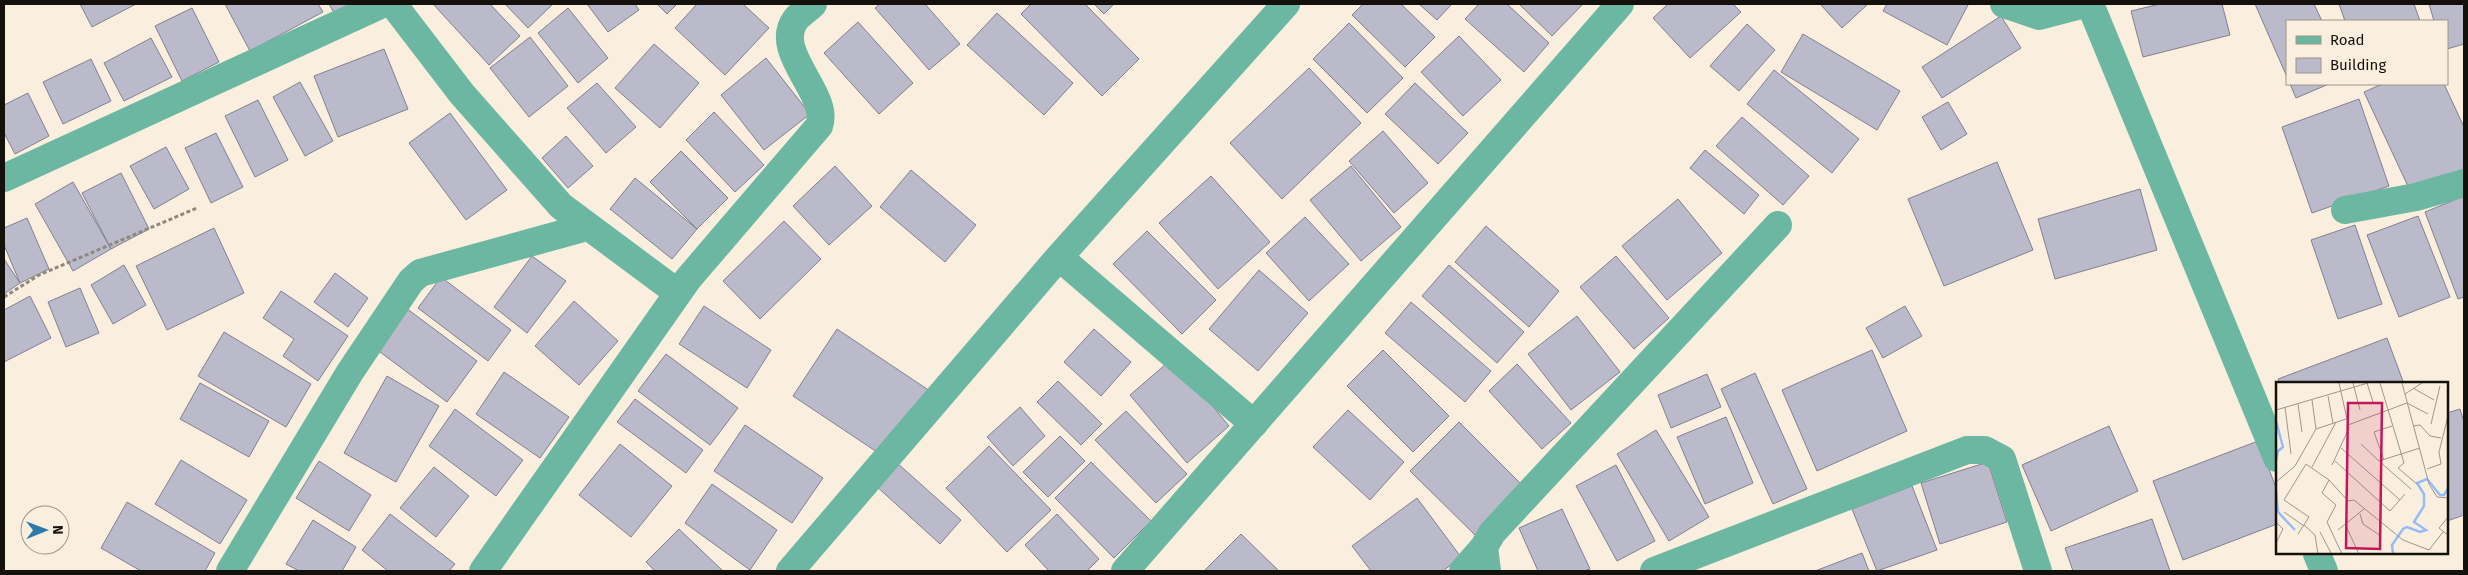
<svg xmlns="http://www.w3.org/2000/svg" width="2468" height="575" viewBox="0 0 2468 575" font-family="'Fira Sans',sans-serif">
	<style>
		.building { fill: #bbbacb; stroke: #818090 }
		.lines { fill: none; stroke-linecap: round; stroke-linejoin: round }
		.path { stroke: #8f887d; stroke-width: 3; stroke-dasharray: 4 2.5; stroke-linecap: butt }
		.minor { stroke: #6cb7a2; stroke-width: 28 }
		.inset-river { fill: none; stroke: #94bcf8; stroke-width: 2.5 }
		.inset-road { fill: none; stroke: #9e968a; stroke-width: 1 }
		.view { fill: #c2185b; fill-opacity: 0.15; stroke: #c2185b; stroke-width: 2.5 }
		.inset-edge { fill: none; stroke: #14100b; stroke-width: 2.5 }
	</style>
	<rect width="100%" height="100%" fill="#faefdf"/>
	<path class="building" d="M80,4H136L92,27Z
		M225,4H318L323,12L250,51Z
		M329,4H357L336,16Z
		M433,4H490L520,36L489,65Z
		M505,4H553L528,28Z
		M587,4H635L639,10L608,32Z
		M657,4H677L667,14Z
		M697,4H743L769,28L725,75L675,28Z
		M880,4H925L960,44L929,70L875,8Z
		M1031,4H1085L1139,59L1102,96L1021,14Z
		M1094,4H1114L1104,14Z
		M1363,4H1401L1435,37L1405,67L1352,15Z
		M1419,4H1452L1437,20Z
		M1479,4H1507L1549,43L1524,72L1465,19Z
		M1519,4H1583L1552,36Z
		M1668,4H1733L1741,12L1690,58L1653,18Z
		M1820,4H1868L1842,28Z
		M1887,4H1965L1968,5L1947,45L1883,11Z
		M2160,4H2222L2230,35L2143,57L2131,11Z
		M2255,4H2314L2322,21H2287V77Z
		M2339,4H2414L2420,21H2345Z
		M2429,4H2464V44L2447,49V21H2434Z
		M192,8L219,62L182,81L155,26Z
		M568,8L608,58L578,83L538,33Z
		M997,13L1073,83L1044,115L967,45Z
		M2001,16L2021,48L1942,98L1922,67Z
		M858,22L913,83L879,114L824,53Z
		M1349,23L1403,78L1367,113L1313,59Z
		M1747,24L1775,50L1739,91L1710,66Z
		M1803,34L1900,91L1877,130L1781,72Z
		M1459,36L1501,80L1463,116L1421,72Z
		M530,37L568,86L529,117L490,68Z
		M151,38L172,77L124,101L104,63Z
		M654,44L699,83L660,128L615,88Z
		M384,49L408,109L338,137L314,76Z
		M766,58L810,114L764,150L721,95Z
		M91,59L111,101L63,124L43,82Z
		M1309,68L1361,123L1282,199L1230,143Z
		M1774,70L1859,139L1832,173L1747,104Z
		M300,82L333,141L305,156L273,97Z
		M597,83L636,127L606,153L567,108Z
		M1415,83L1468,133L1438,164L1385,114Z
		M2290,84H2329L2296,98Z
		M2382,84H2444L2464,127V173L2413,197L2364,92Z
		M28,93L49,136L15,154L4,133V105Z
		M2359,99L2389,186L2312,213L2282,127Z
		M258,100L288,160L255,177L225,116Z
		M1948,102L1967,134L1941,150L1922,117Z
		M714,112L764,165L735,192L686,140Z
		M450,113L507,190L466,220L409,143Z
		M1742,117L1809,176L1783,205L1716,146Z
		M1383,131L1428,183L1394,213L1349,161Z
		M216,133L243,187L211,203L185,148Z
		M566,136L593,166L568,188L542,158Z
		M166,147L189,189L154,209L130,166Z
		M1705,150L1759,195L1744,214L1690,168Z
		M681,151L728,198L697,229L650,182Z
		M1997,162L2033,250L1944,286L1908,199Z
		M835,166L872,206L829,245L793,206Z
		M1351,166L1401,227L1361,261L1310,200Z
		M911,170L976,225L945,262L880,207Z
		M121,173L149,229L111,249L82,193Z
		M1211,176L1270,242L1218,289L1159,223Z
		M635,178L697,229L672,259L610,209Z
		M73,182L111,249L73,271L35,204Z
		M2140,189L2157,250L2055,279L2038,219Z
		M2464,196V297L2458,299L2425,212Z
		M1678,199L1722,253L1667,300L1622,246Z
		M2418,216L2450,297L2399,317L2367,235Z
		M1305,217L1349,264L1309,301L1266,253Z
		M27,218L49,269L20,283L4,245V228Z
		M784,221L821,259L760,319L723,281Z
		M2355,225L2382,304L2338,319L2311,240Z
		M1486,226L1559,291L1529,327L1455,262Z
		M214,228L244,293L167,330L136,266Z
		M1147,231L1216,300L1182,334L1113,264Z
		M532,256L566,281L527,333L494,307Z
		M1616,256L1669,318L1634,349L1580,287Z
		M4,259L20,283L4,294Z
		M124,265L146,305L113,324L91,285Z
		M1449,265L1524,332L1497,363L1422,296Z
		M1259,270L1308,313L1258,371L1209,329Z
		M335,273L368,298L348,327L314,302Z
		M441,277L511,330L488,361L418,308Z
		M80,288L99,333L66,347L48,302Z
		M281,291L348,336L318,381L283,356L294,339L263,318Z
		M30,296L51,338L4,362V310Z
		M574,301L618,341L579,385L535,346Z
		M1411,302L1491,371L1465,402L1385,333Z
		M704,306L771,350L747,388L679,344Z
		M1905,306L1922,336L1883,358L1866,328Z
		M406,308L477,361L447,402L376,349Z
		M1577,316L1620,372L1571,410L1528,354Z
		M837,329L930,391L886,458L793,396Z
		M1094,329L1131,362L1101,396L1064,362Z
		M224,332L311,384L286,427L198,376Z
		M2387,338L2404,384H2280L2278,379Z
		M1383,350L1449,416L1413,452L1347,386Z
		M1872,350L1907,431L1817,471L1782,390Z
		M666,354L738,408L710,445L638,391Z
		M1173,358L1229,426L1187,463L1130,395Z
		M1517,364L1571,423L1542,449L1489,391Z
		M504,372L569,417L540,458L476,414Z
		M1755,373L1807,489L1773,504L1721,389Z
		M1707,374L1721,407L1671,428L1658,395Z
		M387,376L439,406L396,482L344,453Z
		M1058,381L1102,424L1081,445L1037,402Z
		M200,383L269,421L249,457L180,419Z
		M635,399L703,450L686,473L617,422Z
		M1020,407L1045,436L1013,466L987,437Z
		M455,409L523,460L496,496L429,446Z
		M2460,409L2464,422V515L2447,521V413Z
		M1348,410L1404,462L1370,500L1313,447Z
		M1126,411L1187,474L1156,503L1095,440Z
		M1726,417L1753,483L1705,504L1677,437Z
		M1459,422L1524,487L1476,536L1410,471Z
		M745,425L823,478L792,523L714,471Z
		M2109,426L2138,491L2051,531L2022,465Z
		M1656,430L1709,517L1669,541L1617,454Z
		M1060,436L1085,461L1048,497L1023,472Z
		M2258,441L2277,490V524L2183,560L2153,481Z
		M620,444L672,486L631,537L579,495Z
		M989,446L1051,510L1007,552L946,488Z
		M181,460L247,500L220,544L155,504Z
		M319,461L371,495L349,531L296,498Z
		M896,462L961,520L940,544L875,485Z
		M1091,462L1151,521L1114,558L1055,498Z
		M1988,462L2007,522L1940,544L1921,483Z
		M1616,465L1655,541L1617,561L1576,486Z
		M434,467L469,496L436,537L400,508Z
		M712,484L777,530L750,570L685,523Z
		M1912,486L1937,550L1877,571L1852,509Z
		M1417,498L1461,557L1443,571H1371L1352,546Z
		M127,502L215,553L205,571H141L101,548Z
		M1562,509L1590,569L1584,571H1538L1519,528Z
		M390,514L455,564L449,571H388L362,550Z
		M1057,514L1099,559L1087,571H1049L1025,545Z
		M2152,519L2170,571H2073L2065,548Z
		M313,520L356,547L342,571H299L286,564Z
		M679,529L723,571H655L646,562Z
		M1241,534L1279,571H1204Z
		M1862,553L1869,571H1815Z"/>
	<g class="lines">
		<path class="path" d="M4,297L39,275L197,208"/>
		<path class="minor" d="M393,4L462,94L561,206L678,293
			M2004,4L2039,16L2085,4
			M2090,4L2277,458
			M4,178L378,6
			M2345,210L2416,197L2464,183
			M1059,257L1254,424
			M2317,554L2324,571
			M230,571L350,372L411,281L420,273L587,227
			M483,571L688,279L819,126C831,94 771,52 796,19C800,14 808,9 813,4
			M790,571L1059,257L1286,4
			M1125,571L1620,4
			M1463,571L1484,547
			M1487,571L1484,547L1492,533L1778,225
			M1654,571L1967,450H1985L2002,459L2038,571"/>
	</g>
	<g transform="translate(2276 382)">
		<rect width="172" height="172" fill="#faefdf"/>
		<path class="inset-river" d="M0,39L7,65L2,69L0,78M0,109L2,130M2,130L19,148M117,171L116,163L127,147L131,145L144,150L150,148L138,140L148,124V112L141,101L151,97L164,113H168L173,105"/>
		<path class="inset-road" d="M77,1L84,28M91,1L97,20M104,1L128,81L122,86L141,102M126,1L153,102L161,115L173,116M137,6L158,18M129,12L146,1M52,14L57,41M36,18L40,47M22,22L26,50M9,25L15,72M0,28L92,1M155,42L164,4M72,43L131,21L152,32M137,44L144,43L154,54L165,56M85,62L103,79L144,66M65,66L124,118M108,78L98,50L116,44M59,79L114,129L129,112M104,80L135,107M56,83L73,46L63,1M36,85L60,40M151,87L165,82L163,70L173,30M53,98L72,119L78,118L127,158L153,168L167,150M0,100L19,84L40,47L70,37M8,130L28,144M84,132L87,142L105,154M173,134L163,146L173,154M0,140L7,147L0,161M28,143L39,153L42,172M70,144L83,172M62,148L88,127M44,150L55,171M22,152L33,135L8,118L30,82L53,98L46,111L60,123L51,140L66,172"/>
		<path class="view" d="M72,21H106L104,167L70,166Z"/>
		<rect width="172" height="172" class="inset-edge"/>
	</g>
	<rect width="2468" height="575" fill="none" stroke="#14100b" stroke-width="10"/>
	<rect x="2286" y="20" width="162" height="65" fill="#faefdf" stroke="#9e968a"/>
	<rect x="2296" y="36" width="25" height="8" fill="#6cb7a2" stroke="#9e968a"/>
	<text x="2330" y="45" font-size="15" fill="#14100b">Road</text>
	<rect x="2296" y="58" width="25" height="15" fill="#bbbacb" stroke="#9e968a"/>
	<text x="2330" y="70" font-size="15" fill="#14100b">Building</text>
	<g transform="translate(45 530) rotate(89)"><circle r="24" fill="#faefdf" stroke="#9e968a"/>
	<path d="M0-4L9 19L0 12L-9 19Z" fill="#2c79ac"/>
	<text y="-8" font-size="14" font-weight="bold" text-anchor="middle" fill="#14100b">N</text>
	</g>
</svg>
